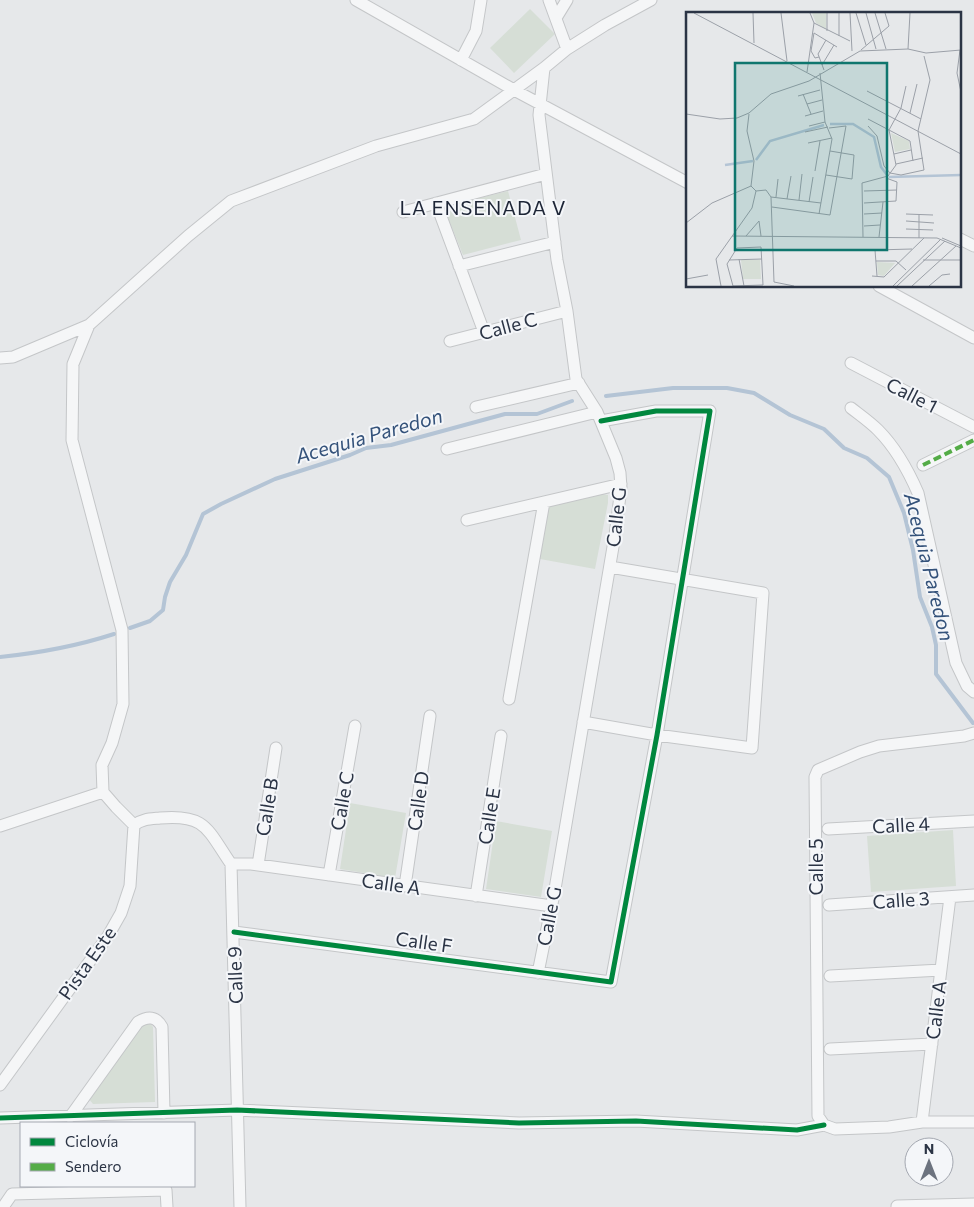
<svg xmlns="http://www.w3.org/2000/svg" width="974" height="1207" viewBox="0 0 974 1207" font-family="Commissioner,sans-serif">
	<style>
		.green { fill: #d6ded6 }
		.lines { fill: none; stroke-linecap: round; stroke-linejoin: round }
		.stream { stroke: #b4c4d5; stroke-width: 4 }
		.minor-casing { stroke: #c4c6c8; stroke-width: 13 }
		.minor { stroke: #f5f6f7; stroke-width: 11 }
		.quiet { stroke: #54ac47; stroke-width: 4; stroke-dasharray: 8 4; stroke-linecap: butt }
		.cycleway-casing { stroke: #f4f6f9; stroke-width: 8 }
		.cycleway { stroke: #00873e; stroke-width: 5 }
		.labels { text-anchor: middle; stroke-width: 4; stroke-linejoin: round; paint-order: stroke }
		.street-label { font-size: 19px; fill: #2b3445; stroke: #f4f6f9 }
		.neighbourhood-label { font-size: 20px; letter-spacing: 1px; fill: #1d2536; stroke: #f4f6f9 }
		.water-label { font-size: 20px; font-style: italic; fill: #34527a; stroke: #f4f6f9 }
		.inset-river { fill: none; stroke: #b4c4d5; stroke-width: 2.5 }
		.inset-road { fill: none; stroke: #9ba0a8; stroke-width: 1 }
		.view { fill: #0f766e; fill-opacity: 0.15; stroke: #0f766e; stroke-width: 2.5 }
		.inset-edge { fill: none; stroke: #2b3445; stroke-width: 2.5 }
	</style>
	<rect width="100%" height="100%" fill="#e6e8ea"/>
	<path class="green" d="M530,9L555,34L514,73L490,48Z
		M508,191L521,240L463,255L446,213L447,206Z
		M602,494L608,495V503L595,569L540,559L546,507Z
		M350,803L406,813L395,878L340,869Z
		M496,821L552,831L541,897L486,889Z
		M953,830L956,886L871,892L867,836Z
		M141,1023H150L153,1027L155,1102L93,1104L88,1098Z"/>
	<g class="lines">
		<path class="stream" d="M606,396L673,388H727L754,393L790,415L824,429L844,448L867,458L889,477L904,513L913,550L920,597L932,627L936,645V674L973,723
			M130,628L150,621L163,610L165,597L170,582L186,555L203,514L221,504L275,479L350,455L366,448L391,445L505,414H537L572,401
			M0,657C39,653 77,646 114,634"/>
		<g class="minor-casing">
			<path id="minor" d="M356,0L514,90L688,183
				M549,0L567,49
				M556,18L567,0
				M461,60L476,31L481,0
				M436,203L484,332
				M403,212L546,174
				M960,239L974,246
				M459,266L555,242
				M879,286L974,338
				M89,325L73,364L72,440L122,630L123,704L112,743L102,765L103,792L116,807L134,825
				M450,341L567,311
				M0,358L13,357L89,325L188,236L231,201L376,146L474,119L544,68L567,49L605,25L651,0
				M851,363L974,427
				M476,407L579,383
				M851,408C860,415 870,422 878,430C896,448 908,470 918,493L956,663L967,686L974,692
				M447,449L597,412
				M923,465L974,440
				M467,520L621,484
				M509,699L544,502
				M583,722L657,735L752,748L763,593L610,567
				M134,825C142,819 150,819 160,818C206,814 207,829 231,864L240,1207
				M0,826L103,792
				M828,829L974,821
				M231,864H251L552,906
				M258,865L276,748
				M329,875L355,726
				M405,886L430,716
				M476,896L501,736
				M829,905L974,895
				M234,932L611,982L657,735L710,411H656L601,421
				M538,973L555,889L615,535L621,488L620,473L616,458L597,412L576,379L567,311L557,260L539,115L544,68
				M830,976L941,970
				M830,1049L932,1044
				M0,1085L108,936L121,913L130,886L134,825
				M70,1117L138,1022C148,1016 156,1016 162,1027L164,1113
				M0,1118L237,1110L519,1123L636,1121L797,1130L824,1125
				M922,1122L950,897
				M824,1125L818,1116L815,777L818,770L860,752L879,746L964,736L974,733
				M824,1125L835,1129L889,1127L922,1122H974
				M3,1207L12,1194L166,1190L167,1207
				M897,1207V1206L974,1204"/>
		</g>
		<use href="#minor" class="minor"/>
		<path class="quiet" d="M923,465L974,440"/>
		<g class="cycleway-casing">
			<path id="cycleway" d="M234,932L611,982L657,735L710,411H656L601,421
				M0,1118L237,1110L519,1123L636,1121L797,1130L824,1125"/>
		</g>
		<use href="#cycleway" class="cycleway"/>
	</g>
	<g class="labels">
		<g class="street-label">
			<text transform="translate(508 326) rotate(-15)" y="7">Calle C</text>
			<text transform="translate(912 395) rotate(27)" y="7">Calle 1</text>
			<text transform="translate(616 517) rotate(-84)" y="7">Calle G</text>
			<text transform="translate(342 801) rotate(-80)" y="7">Calle C</text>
			<text transform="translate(418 801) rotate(-82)" y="7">Calle D</text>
			<text transform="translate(267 807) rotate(-81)" y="7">Calle B</text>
			<text transform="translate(489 816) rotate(-81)" y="7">Calle E</text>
			<text transform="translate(901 825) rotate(-3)" y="7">Calle 4</text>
			<text transform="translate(816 867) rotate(-90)" y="7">Calle 5</text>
			<text transform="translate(391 884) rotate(8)" y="7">Calle A</text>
			<text transform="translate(901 900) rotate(-4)" y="7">Calle 3</text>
			<text transform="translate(549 916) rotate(-79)" y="7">Calle G</text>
			<text transform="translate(424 942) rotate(8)" y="7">Calle F</text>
			<text transform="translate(87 963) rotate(-55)" y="7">Pista Este</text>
			<text transform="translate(235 975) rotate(-92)" y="7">Calle 9</text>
			<text transform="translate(936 1010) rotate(-83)" y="7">Calle A</text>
		</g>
		<g class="neighbourhood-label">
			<text x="483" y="215">LA ENSENADA V</text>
		</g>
		<g class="water-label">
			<text transform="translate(369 436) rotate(-16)" y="7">Acequia Paredon</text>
			<text transform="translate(929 567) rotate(76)" y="7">Acequia Paredon</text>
		</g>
	</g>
	<g transform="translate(686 12)">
		<rect width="275" height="275" fill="#e6e8ea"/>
		<path d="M126,1H140V17L130,11ZM205,121L223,129L224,137L209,140ZM74,248L75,267H57L55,248ZM191,250L209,251L198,264L192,263Z" fill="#d6ded6"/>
		<path class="inset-river" d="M144,112H167L188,125L195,155L201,163M70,148L84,129L138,113M39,153L67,149M203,165L275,163"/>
		<path class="inset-road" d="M8,1L275,142M67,1L68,31M95,1L101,49M141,1V19M153,1V24M164,1L166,39M170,1L180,33M180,1L190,37M189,1L200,37M128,11L164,29M222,37L224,1M175,38L203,14L199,1M274,38L271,61L275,80M133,45L129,46L125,39L128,21L151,35M136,53L148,33M138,58L132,42L140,28M121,60L128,11L124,1M181,79L235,107M117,82L125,102M112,84L134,78M121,92L136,88M224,101L231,72M0,102L34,107L51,106L63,101L85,82L123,69L174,39L222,37L240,41L275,38M63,102L61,119L68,149L65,174L70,179M119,104L137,99M182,107L224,129L227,149M123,114L139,110M182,114L191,124L198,154L204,161L215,163L238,158L232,119L244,68L238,44M119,120L142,115M122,131L146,126M208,142L225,138M210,152L237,146M129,159L134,129M140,163L166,167L168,143L144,139M70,179L80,178L85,185L88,270L108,274M178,179L211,178M85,185L135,191M90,185L92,167M101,187L105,164M113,188L116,162M123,190L127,165M178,191L210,189L211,170L200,166M86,195L144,203L160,114L143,116M133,202L146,127L139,110L134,61M178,202L196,201M220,202L247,203M220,209L248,211M0,211L26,191L65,174M178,214L194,213M220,217L247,218M46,224L251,226L275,236M60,224L73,209L75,224M177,225L176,171L202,164L210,153L203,118L215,96L220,74M193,225L197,190M233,226V203M256,226L275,234M75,235L77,273L47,274L41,252L51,236ZM53,247L58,274M43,248L76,247M237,248H275M190,249H210L220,258M186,264L198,265L238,226M191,264L189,238L226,237M0,267L22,263M35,274L30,247L66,196L70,179M207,274L255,227M211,274L259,229M226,274L270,234M243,274L256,263L264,262"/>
		<path class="view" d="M49,51H201V238H49Z"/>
		<rect width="275" height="275" class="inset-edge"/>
	</g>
	<rect x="20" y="1122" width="175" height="65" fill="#f4f6f9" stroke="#a4a8b1"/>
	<rect x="30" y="1138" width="25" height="8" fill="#00873e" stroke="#a4a8b1"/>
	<text x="65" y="1147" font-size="15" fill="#2b3445">Ciclovía</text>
	<rect x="30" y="1163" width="25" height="8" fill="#54ac47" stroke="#a4a8b1"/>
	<text x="65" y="1172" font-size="15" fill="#2b3445">Sendero</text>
	<g transform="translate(929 1162)"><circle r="24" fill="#f4f6f9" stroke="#a4a8b1"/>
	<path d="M0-4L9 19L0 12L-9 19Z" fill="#6c737f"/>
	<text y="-8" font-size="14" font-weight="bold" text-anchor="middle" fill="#2b3445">N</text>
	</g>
</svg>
